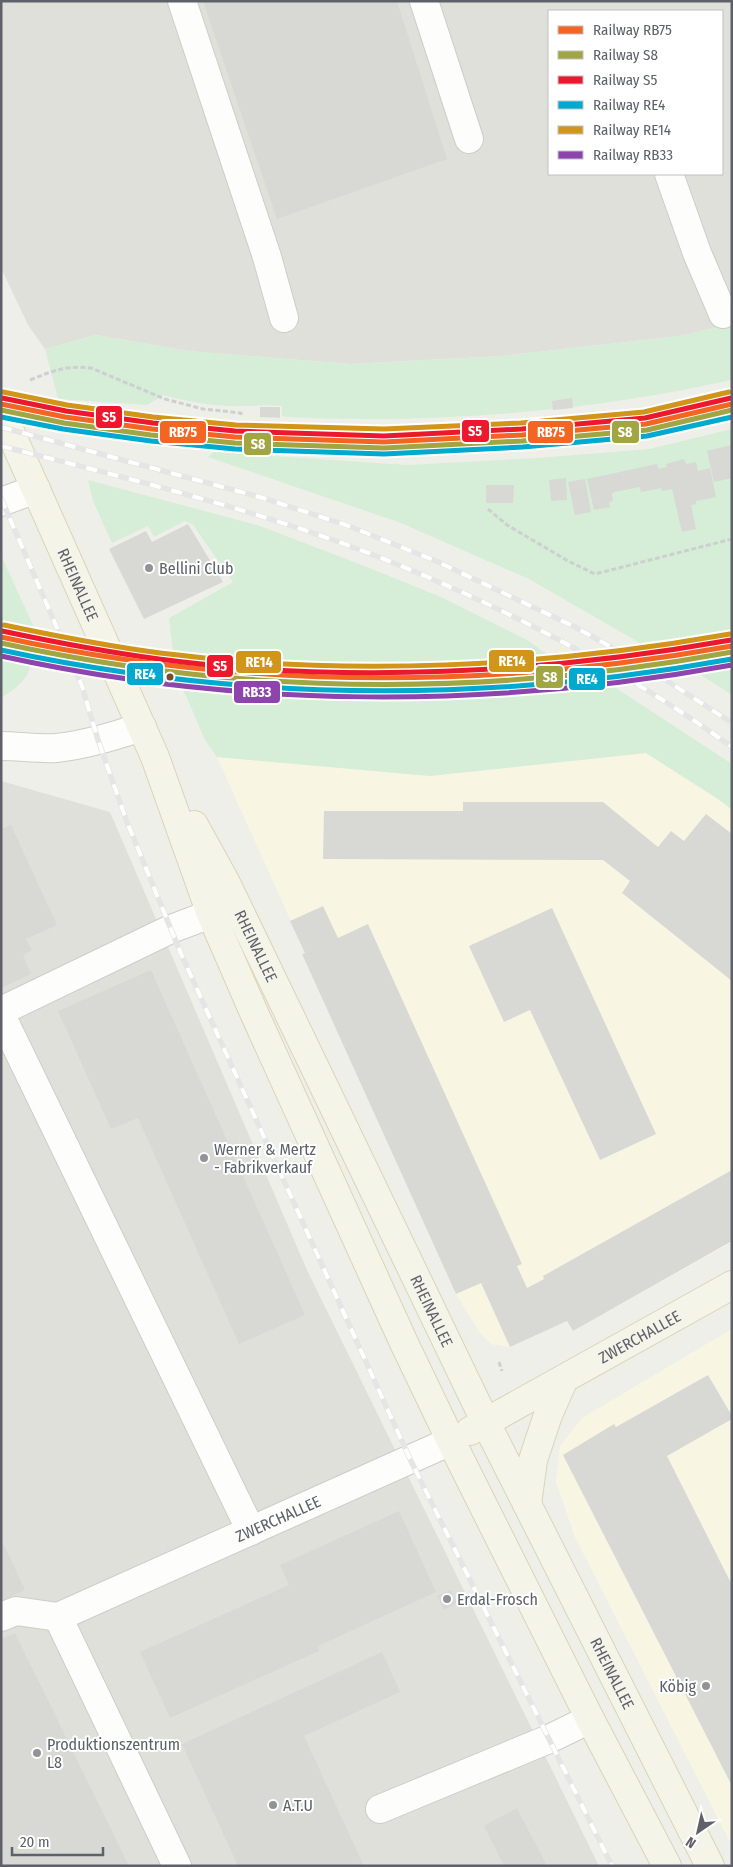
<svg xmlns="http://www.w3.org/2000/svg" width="733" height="1867" viewBox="0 0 733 1867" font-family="'Fira Sans Condensed',sans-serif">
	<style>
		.commercial { fill: #f8f6e3 }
		.industrial { fill: #e0e0db; fill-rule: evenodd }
		.green { fill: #d6edd7 }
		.building { fill: #d8d8d4 }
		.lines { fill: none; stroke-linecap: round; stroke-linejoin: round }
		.minor-casing { stroke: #cccdcc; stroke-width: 30 }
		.major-casing { stroke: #d9d5b5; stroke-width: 30 }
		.path { stroke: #ccd1cf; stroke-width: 3; stroke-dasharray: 5 2.5; stroke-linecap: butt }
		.minor { stroke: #fdfdfc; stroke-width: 28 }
		.major { stroke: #f4f4e9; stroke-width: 28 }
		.rail-casing { stroke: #e5e5e5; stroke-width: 5.5 }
		.rail { stroke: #fff; stroke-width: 4; stroke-dasharray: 11; stroke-linecap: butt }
		.rail-1-casing { stroke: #fff; stroke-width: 9 }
		.rail-2-casing { stroke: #fff; stroke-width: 9 }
		.rail-3-casing { stroke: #fff; stroke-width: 9 }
		.rail-4-casing { stroke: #fff; stroke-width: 9 }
		.rail-5-casing { stroke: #fff; stroke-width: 9 }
		.rail-6-casing { stroke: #fff; stroke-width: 9 }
		.rail-1 { stroke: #f26522; stroke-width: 5 }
		.rail-2 { stroke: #a1a642; stroke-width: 5 }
		.rail-3 { stroke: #ec192e; stroke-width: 5 }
		.rail-4 { stroke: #00a9ce; stroke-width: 5 }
		.rail-5 { stroke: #d1951a; stroke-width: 5 }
		.rail-6 { stroke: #8e44ad; stroke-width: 5 }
		.poi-dot { fill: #919396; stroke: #fff; stroke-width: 2 }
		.bus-dot { fill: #7a4b2a; stroke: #fff; stroke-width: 2 }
		.labels { text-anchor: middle; stroke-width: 4; stroke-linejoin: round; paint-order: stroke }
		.poi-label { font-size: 16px; fill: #5e6169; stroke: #fff; text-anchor: start }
		.street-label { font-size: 16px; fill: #5e6169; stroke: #fff }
		.line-badge { stroke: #fff; stroke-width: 2 }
		.badge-label { font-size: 14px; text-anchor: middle; font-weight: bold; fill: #fff }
	</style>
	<rect width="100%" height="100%" fill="#efefea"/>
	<path class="commercial" d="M646,753L721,801L732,810V1242L573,1331L567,1321L510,1347L491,1344L480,1333L456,1294L302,954L305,952L217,757L430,776Z
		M732,1329V1846L575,1537L556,1482L560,1446L582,1418Z"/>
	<path class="industrial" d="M1,1H732V324L680,336L502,356L350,364L188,351L96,335L45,349L28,325L1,268ZM549,11H722V174H549Z
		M1,781L110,812L307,1270L599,1866H1Z"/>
	<path class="green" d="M732,324V380C586,412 436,424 287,417L282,416V406C269,405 256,406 243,406C216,407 188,402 163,395L147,405L58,399L45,349L96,335L188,351L350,364L502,356L680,336Z
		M732,429V631L640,643L529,579L401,523L208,457L213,452L408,465L538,458L649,449Z
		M88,480L257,525L362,565L441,597L527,640L551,657L412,665L269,661L173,653L169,618L233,582L193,525L185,521L154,537L148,526L112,543L93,501Z
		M1,555L37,634L1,626Z
		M1,653L33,659C27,680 20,686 1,698Z
		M732,665V695L693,670L728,666Z
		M180,682L252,690L251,701L271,702L272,692L345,700L509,695L613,686L732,764V810L721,801L646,753L430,776L217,757L205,740Z"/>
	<path class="building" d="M203,1H397L447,159L277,219Z
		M572,398L573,408L553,410L552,401Z
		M260,407H280V418L260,417Z
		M732,445V478L714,482L707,451Z
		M684,459L686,464L696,462L698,471L710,468L716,497L696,501V504L691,505L696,529L682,532L672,489L662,491L661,488L641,492L640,487L614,492L612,494L613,501L609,502L610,507L594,510L587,479L657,464L658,469L667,467L666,464Z
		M566,478L567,500L551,501L549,480Z
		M585,479L591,512L575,515L568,482Z
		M486,485H514L513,503H486Z
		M188,524L223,582L144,619L109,549L146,531L152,542Z
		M463,802H603L658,847L671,831L684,841L706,814L732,834V981L622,893L630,881L603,860L323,859L324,811H463Z
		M11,825L57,925L26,939L32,950L23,955L31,974L1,988V829Z
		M323,906L338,938L368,924L522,1264L517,1266L527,1288L544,1279L543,1276L732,1170V1241L573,1331L567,1321L510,1347L481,1283L456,1294L302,954L305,953L290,921Z
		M552,908L656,1134L600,1160L530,1010L504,1022L469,946Z
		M151,970L305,1315L239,1344L138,1118L111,1129L58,1011Z
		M708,1375L732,1416V1419L667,1456L732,1585V1786L563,1455L614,1424L616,1427Z
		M399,1511L436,1592L318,1646L319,1651L170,1718L140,1652L289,1585L280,1565Z
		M1,1539L25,1590L1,1601Z
		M450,1590L457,1603L444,1610L437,1596Z
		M15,1633L129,1866H1V1639Z
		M382,1652L400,1692L304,1736L364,1866H238L182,1744Z
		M517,1808L546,1864L543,1866H504L484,1826Z"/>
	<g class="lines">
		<g class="minor-casing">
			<g id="minor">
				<path d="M182,1L267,257L284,318"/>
				<path d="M424,1L469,139"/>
				<path d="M669,174L697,253L723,314"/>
				<path d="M1,502L36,489"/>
				<path d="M1,746C19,746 38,749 56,748C85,745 114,736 142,727"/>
				<path d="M1,1011L171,929L211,914"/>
				<path d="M1,1015L251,1531"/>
				<path d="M1,1617L16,1611L58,1617"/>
				<path id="s1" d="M58,1617L451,1441"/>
				<path d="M58,1617L177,1866"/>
				<path d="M380,1809L549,1739L590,1719"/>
			</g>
		</g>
		<g class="major-casing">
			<g id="major">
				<path id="s2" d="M1,411L155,757L211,914L255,1015L404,1343L451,1441L590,1719L667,1866"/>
				<path id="s3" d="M194,825L226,883L486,1423L710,1866"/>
				<path id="s4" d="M470,1431L732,1285"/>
				<path d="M527,1504L533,1460L548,1415L564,1379"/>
			</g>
		</g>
		<path class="path" d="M30,380C52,371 67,365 91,368L165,399L203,409L241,413L242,416
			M488,509L507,525L568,561L595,574L732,539
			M499,1362L502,1371"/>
		<use href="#minor" class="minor"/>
		<use href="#major" class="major"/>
		<g class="rail-casing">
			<path id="rail" d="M1,427L263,498L346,525L436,561L575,627L638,662L732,723
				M1,446C115,475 229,503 339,542C474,591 616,663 732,747
				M1,498L82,686L98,740L127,822L182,956L410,1459L612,1866"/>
		</g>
		<use href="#rail" class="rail"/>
		<g class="rail-1-casing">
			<path id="rail-1" d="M1,404L65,417L152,429L235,437L384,442L522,435L646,424L732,404
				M1,637C244,690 487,690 732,646"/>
		</g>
		<g class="rail-2-casing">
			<path id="rail-2" d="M1,410L64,423L151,435L235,443L384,448L522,441L647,430L732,410
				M1,643C243,696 488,697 732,652"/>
		</g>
		<g class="rail-3-casing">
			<path id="rail-3" d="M2,398L66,411L153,423L235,431L384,436L522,429L645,418L731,398
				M2,631C54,642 106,652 159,659C345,684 546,673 731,640"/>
		</g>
		<g class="rail-4-casing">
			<path id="rail-4" d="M1,417L63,429L151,441L235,449L384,454L523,447L647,436L732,417
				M1,650C242,702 489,703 732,659"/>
		</g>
		<g class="rail-5-casing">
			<path id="rail-5" d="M3,392L67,405L153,417L236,425L384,429L521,423L644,412L729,392
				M4,625C56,636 107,646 160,653C348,677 544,667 730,634"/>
		</g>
		<g class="rail-6-casing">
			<path id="rail-6" d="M1,656C241,709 490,709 732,665"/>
		</g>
		<use href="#rail-1" class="rail-1"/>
		<use href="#rail-2" class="rail-2"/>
		<use href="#rail-3" class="rail-3"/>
		<use href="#rail-4" class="rail-4"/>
		<use href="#rail-5" class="rail-5"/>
		<use href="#rail-6" class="rail-6"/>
	</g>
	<g class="poi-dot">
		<circle cx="149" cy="568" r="5"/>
		<circle cx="204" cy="1158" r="5"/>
		<circle cx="447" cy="1599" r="5"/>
		<circle cx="706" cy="1686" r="5"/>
		<circle cx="37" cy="1753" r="5"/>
		<circle cx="273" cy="1805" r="5"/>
	</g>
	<circle class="bus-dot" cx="170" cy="677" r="4.5"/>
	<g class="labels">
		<g class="poi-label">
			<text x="159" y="574">Bellini Club</text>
			<text x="214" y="1155">Werner &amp; Mertz<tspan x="214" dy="18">- Fabrikverkauf</tspan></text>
			<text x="457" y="1605">Erdal-Frosch</text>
			<text x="696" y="1692" text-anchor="end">Köbig</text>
			<text x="47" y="1750">Produktionszentrum<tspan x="47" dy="18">L8</tspan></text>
			<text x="283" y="1811">A.T.U</text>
		</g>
		<g class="street-label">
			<text dy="6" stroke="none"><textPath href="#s2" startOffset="190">RHEINALLEE</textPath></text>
			<text dy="6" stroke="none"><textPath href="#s3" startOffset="136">RHEINALLEE</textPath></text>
			<text dy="6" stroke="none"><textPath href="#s3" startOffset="541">RHEINALLEE</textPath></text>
			<text dy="6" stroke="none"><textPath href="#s4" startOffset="194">ZWERCHALLEE</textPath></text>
			<text dy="6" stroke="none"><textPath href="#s1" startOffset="241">ZWERCHALLEE</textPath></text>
			<text dy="6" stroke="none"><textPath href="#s3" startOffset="946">RHEINALLEE</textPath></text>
		</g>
	</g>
	<g class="line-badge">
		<rect x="95" y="405" width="28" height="24" rx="5" fill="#ec192e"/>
		<rect x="461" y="419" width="29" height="24" rx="5" fill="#ec192e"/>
		<rect x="611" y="420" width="29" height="24" rx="5" fill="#a1a642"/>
		<rect x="159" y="420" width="48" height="24" rx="5" fill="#f26522"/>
		<rect x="527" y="420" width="47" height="24" rx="5" fill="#f26522"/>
		<rect x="243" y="432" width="29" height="24" rx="5" fill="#a1a642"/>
		<rect x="488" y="649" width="47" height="24" rx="5" fill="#d1951a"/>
		<rect x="235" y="650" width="47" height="24" rx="5" fill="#d1951a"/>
		<rect x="206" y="654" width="28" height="24" rx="5" fill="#ec192e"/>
		<rect x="126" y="662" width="38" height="24" rx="5" fill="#00a9ce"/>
		<rect x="535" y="665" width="29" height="24" rx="5" fill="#a1a642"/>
		<rect x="568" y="667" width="38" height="24" rx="5" fill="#00a9ce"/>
		<rect x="233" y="680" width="48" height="24" rx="5" fill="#8e44ad"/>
	</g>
	<g class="badge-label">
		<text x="109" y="422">S5</text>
		<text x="475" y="436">S5</text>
		<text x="625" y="437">S8</text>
		<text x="183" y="437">RB75</text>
		<text x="551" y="437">RB75</text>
		<text x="258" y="449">S8</text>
		<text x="512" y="666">RE14</text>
		<text x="259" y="667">RE14</text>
		<text x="220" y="671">S5</text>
		<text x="145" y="679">RE4</text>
		<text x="550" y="682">S8</text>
		<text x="587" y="684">RE4</text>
		<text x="257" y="697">RB33</text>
	</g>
	<rect width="733" height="1867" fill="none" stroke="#5e6169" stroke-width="5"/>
	<rect x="548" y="10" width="175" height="165" fill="#ffffff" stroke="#bfc0c3"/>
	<rect x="558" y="26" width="25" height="8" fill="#f26522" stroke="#bfc0c3"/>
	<text x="593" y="35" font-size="15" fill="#5e6169">Railway RB75</text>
	<rect x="558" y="51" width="25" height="8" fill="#a1a642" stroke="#bfc0c3"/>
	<text x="593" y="60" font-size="15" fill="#5e6169">Railway S8</text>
	<rect x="558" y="76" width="25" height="8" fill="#ec192e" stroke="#bfc0c3"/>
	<text x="593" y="85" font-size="15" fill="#5e6169">Railway S5</text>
	<rect x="558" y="101" width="25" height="8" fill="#00a9ce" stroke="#bfc0c3"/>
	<text x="593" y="110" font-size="15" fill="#5e6169">Railway RE4</text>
	<rect x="558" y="126" width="25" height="8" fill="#d1951a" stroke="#bfc0c3"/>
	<text x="593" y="135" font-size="15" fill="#5e6169">Railway RE14</text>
	<rect x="558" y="151" width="25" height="8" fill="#8e44ad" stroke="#bfc0c3"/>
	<text x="593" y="160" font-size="15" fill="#5e6169">Railway RB33</text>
	<g transform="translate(698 1832) rotate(214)" stroke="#ffffff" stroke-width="4" paint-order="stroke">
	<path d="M0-4L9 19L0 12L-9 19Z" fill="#5e6169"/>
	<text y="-8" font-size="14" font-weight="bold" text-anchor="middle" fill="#5e6169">N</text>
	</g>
	<path d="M12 1847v8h91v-8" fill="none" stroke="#5e6169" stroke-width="2.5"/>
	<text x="20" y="1847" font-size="15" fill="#5e6169" stroke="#ffffff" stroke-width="4" paint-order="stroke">20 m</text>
</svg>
